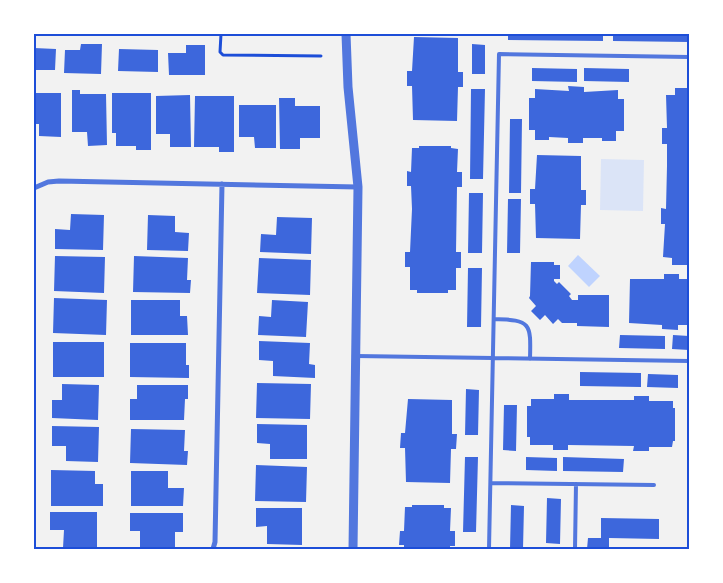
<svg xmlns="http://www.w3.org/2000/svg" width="723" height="583" viewBox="0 0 723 583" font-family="Roboto,sans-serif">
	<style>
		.green { fill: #dbe4f7 }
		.water { fill: #bfd3fe }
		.building { fill: #3d67dc }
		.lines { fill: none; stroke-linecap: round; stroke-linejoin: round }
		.path { stroke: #1d4ed8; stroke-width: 3 }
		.service { stroke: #5277de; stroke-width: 4 }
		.minor { stroke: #5277de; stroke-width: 5 }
		.tertiary { stroke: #5277de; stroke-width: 9 }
		.neatline { fill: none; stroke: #1d4ed8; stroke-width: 2 }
	</style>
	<rect width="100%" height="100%" fill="#f2f2f2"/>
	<path class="green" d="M601,159L644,160L643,211L600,210Z"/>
	<path class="water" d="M578,255L600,276L589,287L568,266Z"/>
	<path class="building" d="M508,34H603V41L508,40Z
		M613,34H689V42L613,41Z
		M414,37L458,38V72H463V87H458L457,121L413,120L412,86H407V71H412Z
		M81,44H102L101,74L64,73L65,50H80Z
		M472,44L485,45V74H472Z
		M186,45H205V75H169L168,53H186Z
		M34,48L56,49L55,70H34Z
		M119,49L158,50V72L118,71Z
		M532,68L577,69V82L532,81Z
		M584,68L629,69V82L584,81Z
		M568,86L584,87V92L618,90V99H624V131H616V141H602V138H583V143H568V138L549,137V140H535V130H529V98H535V89L569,91Z
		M675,88H689V265H672V258L663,257L665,224H661V208L666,209L667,166V144H662V128H667L666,95H675Z
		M471,89H485L483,179H470Z
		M72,90H80V94H106L107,145L88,146L87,132H72Z
		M34,93H61V137L39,136V124H34Z
		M112,93H151V150H136V146H116V133H112Z
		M190,95L191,147H170V134H156V96Z
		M195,96H234V152H219V147H194Z
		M279,98H295V106H320V138H300V149H280Z
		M239,105H276V148H255L254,137H239Z
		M510,119H522L521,193H509Z
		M419,146H451V148L458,149L457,172H462V187H457L456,252H461V268H456V290H448V293H417V290H410V267H405V252H410L412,209L411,186H407V171L411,172L412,148H419Z
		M537,155L581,156V190H586V205H581L580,239L536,238L535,204H530V189H535Z
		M469,193H483L482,253H468Z
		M508,199H521L520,253H507Z
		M71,214L104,215L103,250L55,249V229L70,230Z
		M148,215L175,216V232L189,233L188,251L147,250Z
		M277,217L312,218L311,254L260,252L261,234L276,235Z
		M55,256L105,257L104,293L54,291Z
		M134,256L188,258L187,280H191L190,293L133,292Z
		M259,258L311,260L310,295L257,293Z
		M531,262H554V265H560V279H554V281L557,284L559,282L571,294L569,296L572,300H578V295H609V327L577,326V323H562L558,319L553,324L545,315L540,320L531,311L536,306L529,298L530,296Z
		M468,268H482L481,327H467Z
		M664,274H679V279H689V325H678V330L662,329V325L629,323L630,279H664Z
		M54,298L107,300L106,335L53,333Z
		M131,300H180V316H187L188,335H131Z
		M272,300L308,302L306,337L258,335L259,316L271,317Z
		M620,335L665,336V349L619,348Z
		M673,335L689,336V350L672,349Z
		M259,341L310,343L309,364L315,365V378L273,376V361L259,360Z
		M53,342H104V377H53Z
		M130,343H186V365H189V378L130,377Z
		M580,372L641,373V387L580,386Z
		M648,374L678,375V388L647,387Z
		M257,383L311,384L310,419L256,418Z
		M62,384L99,385L98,420L52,418V400H62Z
		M137,385H188V399H185L184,420H130V399H137Z
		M466,389L479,390L478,435H465Z
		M554,394H569V400H634V396H649V401H673V408H675V441H673L672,447H649V451H633L634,446L568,445V450H553V445H530V437H527V406H531V399H554Z
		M408,399L452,400V434H457L456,449H451L450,483L406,482L405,448H400L401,433H405Z
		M504,405H517L516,451L503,450Z
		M257,424L307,425V459H270V444L257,443Z
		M52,426L99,427L98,462L66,461V446H52Z
		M131,429L185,430L184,451H188L187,465L130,463Z
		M465,457H478L476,532H463Z
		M526,457L557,458V471L526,470Z
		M563,457L624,459L623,472L563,471Z
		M256,465L307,467L306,502L255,501Z
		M51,470L95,471V484H103V506H51Z
		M131,471H168V488H184L183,506H131Z
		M547,498L561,499L560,544L546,543Z
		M412,505H444V508H451L450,531H455V546H450V549H404V545H399L400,531H404L405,507H412Z
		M511,505L524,506L523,549H510Z
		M256,508H302V545L267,544V526L256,527Z
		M50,512H97V548H63L64,530H50Z
		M130,513H183V532H175V548H140V531H130Z
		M601,518L659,519V539L609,538V549H587L588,538H601Z"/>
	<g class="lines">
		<path class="path" d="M221,34L220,52L223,55L321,56"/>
		<path class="service" d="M494,319C531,320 531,323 530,359
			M356,356L689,361
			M491,483L654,485
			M489,549L499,54L689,57
			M575,549L576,484"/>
		<path class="minor" d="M34,188L48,182L59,181L358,187
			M213,549L215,542L222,184"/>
		<path class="tertiary" d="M346,34L348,87L358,187L353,549"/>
	</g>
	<rect width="723" height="583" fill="none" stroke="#ffffff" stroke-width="70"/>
	<rect x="35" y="35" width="653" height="513" class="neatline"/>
</svg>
